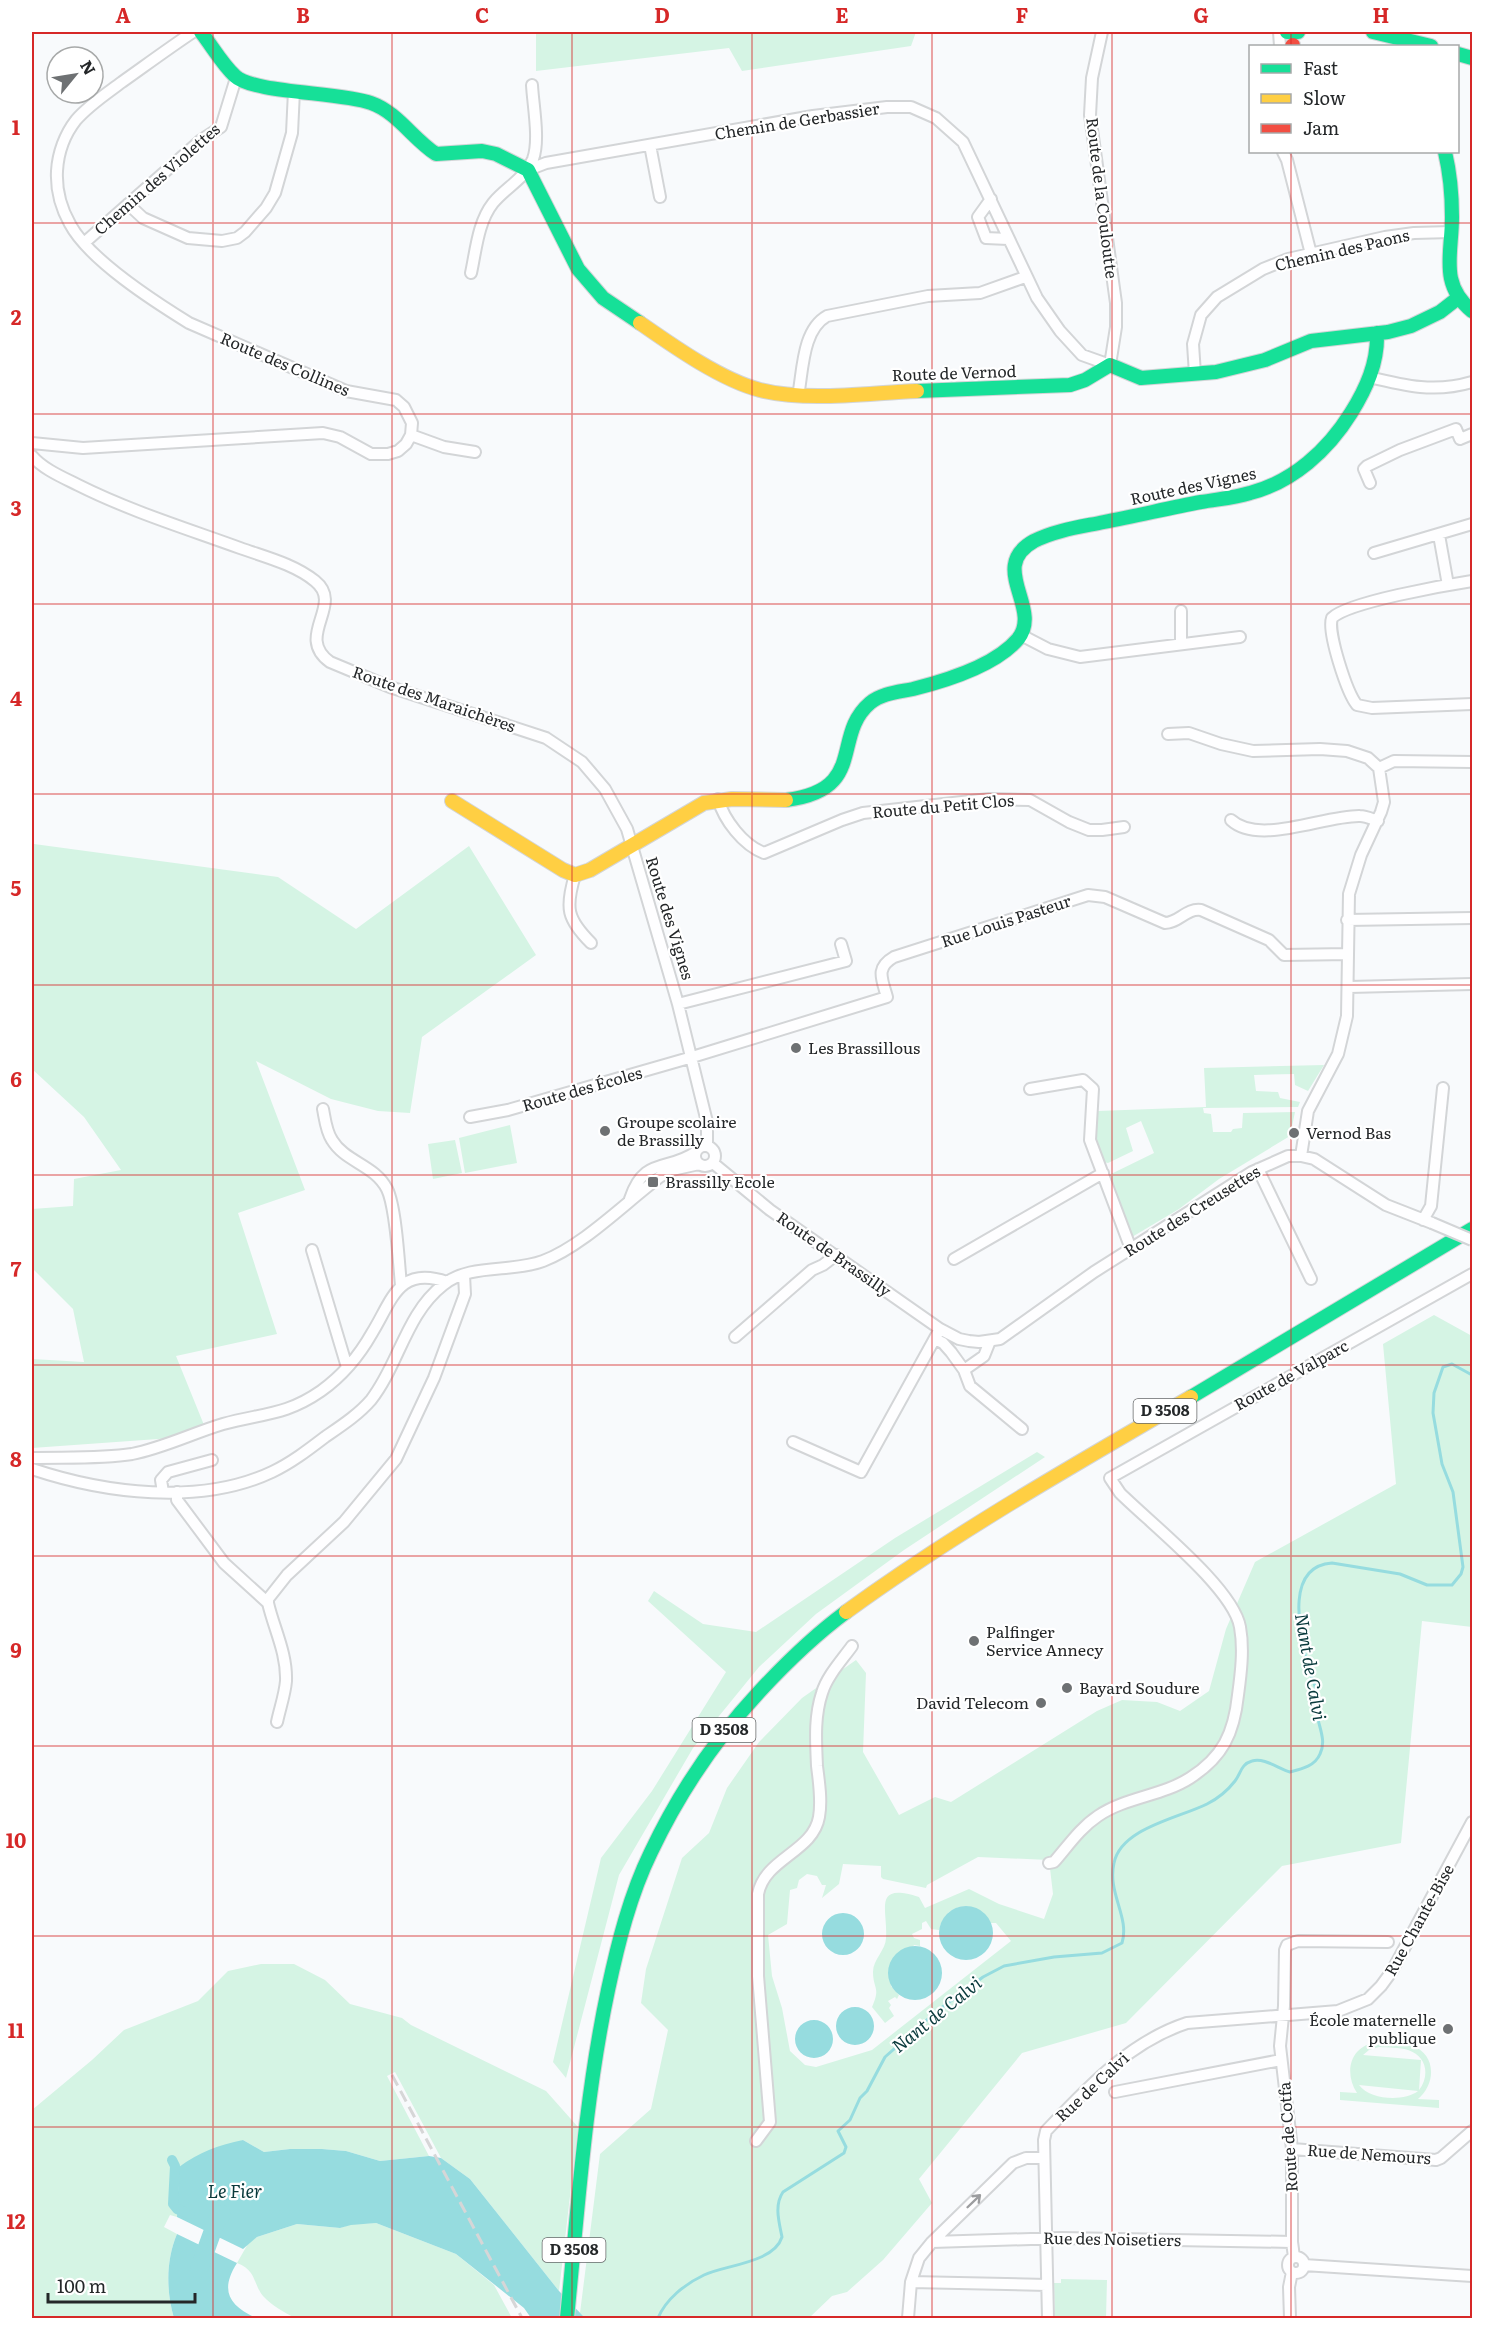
<svg xmlns="http://www.w3.org/2000/svg" width="1504" height="2350" viewBox="0 0 1504 2350" font-family="Literata,serif">
	<style>
		.green { fill: #d5f4e4; fill-rule: evenodd }
		.water { fill: #96dcdf }
		.lines { fill: none; stroke-linecap: round; stroke-linejoin: round }
		.stream { stroke: #96dcdf; stroke-width: 3 }
		.canal { stroke: #96dcdf; stroke-width: 10 }
		.river { stroke: #96dcdf; stroke-width: 18 }
		.street-casing { stroke: #d3d5d7; stroke-width: 14 }
		.fast-casing { stroke: #d3d5d7; stroke-width: 16 }
		.slow-casing { stroke: #d3d5d7; stroke-width: 16 }
		.jam-casing { stroke: #d3d5d7; stroke-width: 16 }
		.street { stroke: #fefeff; stroke-width: 10 }
		.fast { stroke: #16e098; stroke-width: 14 }
		.slow { stroke: #ffcf43; stroke-width: 14 }
		.jam { stroke: #f24e42; stroke-width: 14 }
		.rail { stroke: #d6d6d7; stroke-width: 3; stroke-dasharray: 12 6; stroke-linecap: butt }
		.street-bridge-casing { stroke: #d3d5d7; stroke-width: 14; stroke-linecap: butt }
		.street-bridge { stroke: #fefeff; stroke-width: 10 }
		.oneway { stroke: #9c9d9f }
		.grid { fill: none; stroke: #d62828; stroke-width: 1.5; stroke-opacity: 0.55 }
		.poi-dot { fill: #6e7173; stroke: #fff; stroke-width: 2 }
		.labels { text-anchor: middle; stroke-width: 4.5; stroke-linejoin: round; paint-order: stroke }
		.shield { fill: #fff; stroke: #666869; stroke-width: 1.5 }
		.shield-label { font-size: 15px; font-weight: bold; fill: #242729 }
		.street-label { font-size: 16px; fill: #242729; stroke: #fff }
		.poi-label { font-size: 16px; fill: #242729; stroke: #fff; text-anchor: start }
		.water-label { font-size: 18px; font-style: italic; fill: #093a3c; stroke: #fff }
		.neatline { fill: none; stroke: #d62828; stroke-width: 2 }
		.grid-label { font-size: 20px; text-anchor: middle; font-weight: bold; fill: #d62828 }
	</style>
	<rect width="100%" height="100%" fill="#f8fafc"/>
	<path class="green" d="M536,32H916L911,46L742,71L729,48L536,71Z
		M34,844L278,877L356,929L469,846L536,955L422,1037L410,1113L378,1111L331,1099L256,1061L305,1190L238,1213L277,1334L176,1356L204,1425L172,1438L32,1448V1359L84,1362L73,1309L32,1268V1209L73,1206L74,1179L121,1170L84,1117L32,1069V848Z
		M1324,1065L1308,1091L1295,1085L1294,1074L1254,1075L1256,1091L1278,1092L1280,1098L1300,1102L1298,1107L1203,1108L1204,1113L1211,1114L1213,1132H1231L1233,1129L1242,1128L1243,1113L1295,1112L1290,1136L1219,1179L1179,1209L1132,1237L1109,1175L1154,1153L1141,1121L1126,1128L1133,1151L1108,1163L1103,1162L1094,1142L1098,1111L1206,1107L1204,1068Z
		M510,1125L517,1163L465,1173L459,1138Z
		M455,1140L462,1173L433,1179L428,1144Z
		M1434,1315L1472,1336V1627L1422,1621L1401,1843L1282,1866L1126,2023L1022,2053L919,2179L932,2203L883,2260L847,2292L832,2296L809,2318H585L580,2313L600,2154L651,2109L668,2030L641,2003L646,1969L682,1858L709,1833L727,1788L759,1742L802,1698L856,1660L866,1673L863,1752L899,1815L935,1797L951,1802L1097,1711L1122,1700L1157,1702L1180,1711L1209,1691L1226,1629L1255,1562L1396,1484L1383,1344ZM978,1857L1049,1860L1053,1894L1044,1919L999,1904L969,1889L925,1908L919,1897C872,1882 888,1910 886,1938C886,1950 873,1959 873,1972C873,1989 881,1987 872,2007L885,2023L894,2016L889,2008L891,2005L888,2001L895,1997L897,1999L899,1995L891,1986L914,1945L920,1946V1940L914,1938L912,1934L922,1929V1923L926,1921L931,1929L939,1930C946,1901 976,1899 991,1923H996L1011,1941L872,2050L816,2067L805,2065L790,2051L782,2008L772,1976L768,1935L787,1924L790,1890L797,1888L799,1880L807,1874L817,1876L822,1885H826L822,1898L839,1884L843,1864L881,1866V1877L883,1879L926,1888L927,1885Z
		M1037,1452L1045,1457L904,1550L816,1614L759,1667L693,1748L619,1875L566,2078L553,2062L601,1858L652,1791L726,1672L648,1601L654,1591L703,1624L756,1632L895,1538Z
		M261,1964H294L325,1980L350,2004L402,2018L411,2025L546,2091L578,2127L559,2291L470,2179L441,2158L395,2072L387,2076L429,2156L380,2161L346,2151L322,2149H290L264,2152L243,2140L179,2167L177,2217L170,2215L164,2227L177,2234C166,2260 166,2291 174,2318H32V2110L92,2060L124,2030L198,2001L228,1971Z
		M1378,2042C1388,2042 1401,2041 1411,2045C1437,2054 1436,2084 1418,2099L1439,2100V2108L1340,2100V2092L1357,2093C1343,2071 1351,2045 1378,2042ZM1379,2047C1388,2048 1399,2047 1408,2050C1427,2056 1430,2076 1419,2090L1421,2060L1363,2055L1369,2050ZM1359,2085L1418,2091C1404,2102 1370,2100 1359,2085Z
		M376,2223L456,2254L494,2285L512,2318H295C284,2312 272,2306 263,2296C252,2282 257,2271 237,2263L249,2242L257,2237L297,2224L340,2228L351,2224Z
		M1061,2279L1107,2280L1106,2318L1055,2317L1054,2283H1061Z"/>
	<path class="water" d="M939 1933a27 27 0 1 1 54 0a27 27 0 1 1-54 0Z
		M822 1934a21 21 0 1 1 42 0a21 21 0 1 1-42 0Z
		M888 1973a27 27 0 1 1 54 0a27 27 0 1 1-54 0Z
		M836 2026a19 19 0 1 1 38 0a19 19 0 1 1-38 0Z
		M795 2039a19 19 0 1 1 38 0a19 19 0 1 1-38 0Z
		M243,2140L264,2152L290,2149H322L346,2151L380,2161L429,2156L441,2158L470,2179L559,2291L585,2318H531L524,2308L456,2254L376,2223L351,2225L340,2228L297,2224L257,2237L243,2249L177,2217L179,2167C199,2152 219,2145 243,2140Z
		M177,2234L237,2263C220,2290 228,2305 256,2318H174C166,2291 166,2260 177,2234Z"/>
	<g class="lines">
		<path class="stream" d="M658,2318C666,2299 685,2284 704,2275C725,2265 774,2263 782,2237C779,2222 774,2205 783,2192L844,2153L846,2147L838,2131L850,2120L860,2098L867,2091L885,2057L937,2011L983,1977L1004,1966L1054,1957L1102,1953L1122,1943C1130,1917 1107,1893 1114,1863C1121,1828 1179,1818 1207,1804C1217,1799 1228,1790 1235,1781C1241,1773 1241,1764 1252,1761C1264,1757 1279,1769 1290,1772C1302,1769 1315,1766 1320,1754C1327,1740 1318,1726 1317,1713C1316,1707 1318,1700 1317,1694C1315,1682 1308,1671 1306,1659C1299,1628 1286,1566 1332,1563L1400,1574L1427,1585H1452L1461,1574L1463,1567L1453,1492L1442,1464L1433,1413L1434,1393L1443,1367L1452,1364L1472,1375"/>
		<path class="canal" d="M172,2160L175,2166L173,2204L177,2209L190,2214"/>
		<path class="river" d="M199,2269L216,2222L222,2214"/>
		<g class="street-casing">
			<path id="street" d="M1279,32L1280,46
				M650,145L660,197
				M1283,152L1287,160L1311,254
				M528,170L546,163L813,116L887,107H911L936,118L963,142L1037,298L1060,331L1082,355L1110,365L1116,327V303L1090,115L1092,78L1102,32
				M991,199L978,217L986,238L1008,239
				M128,204L143,218L188,238L222,241L237,238L245,232L266,208L275,193L292,133L294,91
				M84,243L201,140L221,127L236,78
				M471,273C476,250 478,222 493,203C506,187 525,179 533,159C540,140 533,105 532,85
				M1195,374L1193,344L1201,315L1217,297L1263,269L1288,259L1385,237L1414,233L1452,232
				M1369,377C1406,386 1435,393 1472,382
				M798,396C803,371 802,330 827,316L928,296L980,293L1025,277
				M411,435L444,447L475,452
				M32,443L83,448L323,433L340,437L371,454H388L398,451L406,444L411,435L412,423L404,407L396,400L346,391L189,323C155,302 89,260 70,224C61,208 56,190 57,171C58,153 65,134 76,120C89,105 106,94 122,82C146,65 169,48 193,32
				M32,456C43,469 62,477 78,485C130,511 185,528 240,548C265,557 294,564 315,581C345,605 294,636 330,662L390,687L546,738L582,762L605,789L627,829L678,1004L707,1122V1146
				M1370,483L1364,469L1367,466L1400,450L1456,429L1460,439L1472,434
				M1439,535L1448,585
				M1374,553L1472,524
				M1472,581C1446,585 1348,602 1332,618C1327,632 1347,693 1357,705L1372,708L1472,704
				M1181,611V643
				M1021,635L1048,649L1080,657L1240,637
				M1168,734L1189,733L1221,744L1253,751L1320,749L1347,751L1368,758L1379,768L1384,802L1381,812L1361,855L1349,894L1347,1016L1338,1054L1308,1111L1301,1156
				M1379,768L1394,761L1472,762
				M718,799C724,820 743,845 764,853L842,820L863,813L989,799L1030,800L1069,822L1089,830H1102L1124,827
				M1231,820C1259,846 1325,815 1360,816C1366,816 1372,819 1378,821
				M575,875C565,908 567,919 591,943
				M1347,920L1472,918
				M1349,987L1472,984
				M678,1004L846,961L841,944
				M1030,1089L1083,1080L1093,1089L1090,1140L1131,1249
				M323,1109C325,1119 326,1131 332,1140C345,1162 375,1165 387,1189C396,1207 399,1264 401,1286
				M470,1117L508,1110L689,1058L887,997C882,979 875,968 894,957L1088,895L1105,897L1165,923C1179,923 1186,908 1201,910L1269,940L1284,955L1348,954
				M695 1156a10 10 0 1 1 20 0a10 10 0 1 1-20 0Z
				M713,1163L770,1210L940,1329L959,1339L969,1341L979,1342L1000,1339L1094,1272L1252,1172L1288,1156H1301L1314,1159L1386,1205L1432,1223
				M1258,1169L1311,1279
				M630,1199C644,1156 667,1172 696,1152
				M1423,1220L1431,1206L1443,1088
				M312,1250L347,1367
				M954,1259L1103,1173
				M735,1337L812,1270L823,1265L836,1255
				M935,1339L943,1343L951,1352L964,1370L970,1386L1022,1429
				M964,1370L984,1356L990,1341
				M793,1442L861,1472L940,1329
				M32,1458C63,1457 101,1459 132,1454C163,1448 193,1433 223,1424C262,1413 285,1416 321,1391C342,1376 359,1356 372,1333C392,1301 398,1265 447,1282
				M32,1469C104,1493 200,1506 272,1472C291,1463 308,1450 325,1437C341,1426 358,1415 371,1400C399,1364 406,1314 443,1285C470,1263 512,1273 543,1261C583,1246 626,1202 661,1176L672,1170L699,1164
				M163,1492L161,1480L168,1472L212,1460
				M177,1492V1500L224,1563L268,1603
				M277,1722C280,1708 285,1694 286,1681C287,1653 274,1629 268,1603V1599L287,1575L344,1522L396,1459L434,1378L465,1294L464,1275
				M1049,1863L1054,1862C1068,1846 1080,1828 1098,1816C1126,1797 1162,1796 1190,1778C1223,1757 1234,1733 1238,1695C1241,1673 1244,1649 1240,1627C1233,1588 1150,1523 1120,1493L1110,1478L1472,1274
				M1115,2092L1281,2060
				M756,2141L770,2122L758,1976V1894C765,1858 813,1852 819,1817C822,1801 819,1782 817,1766C816,1742 814,1717 822,1693C827,1676 842,1660 852,1646
				M1292,2149L1436,2160L1441,2158L1472,2131
				M932,2242L1061,2238L1292,2242
				M1294,2257L1292,2242V2149L1280,2046L1284,2006L1285,1950L1287,1945L1298,1941L1388,1942
				M1288 2265a8 8 0 1 1 16 0a8 8 0 1 1-16 0Z
				M1304,2265L1472,2276
				M911,2282L1047,2285
				M908,2318L911,2282L919,2258L932,2242L1013,2163L1026,2158H1044
				M1048,2318L1044,2140L1046,2131C1087,2088 1129,2042 1187,2023L1338,2011L1368,1999L1381,1986L1392,1971L1472,1822
				M1290,2318L1289,2287L1292,2272"/>
		</g>
		<g class="fast-casing">
			<path id="fast" d="M201,32C212,46 222,64 235,76C252,93 341,92 371,103C397,112 413,139 436,154L482,151L496,154L528,170L578,269L603,298L640,323
				M1287,32H1298
				M1373,32L1431,46
				M1458,54L1472,58
				M1445,152C1450,173 1452,195 1452,217C1452,254 1439,284 1472,311
				M917,391L1070,385L1085,380L1110,365L1141,378L1216,372L1265,360L1311,341L1388,332L1411,326L1440,312L1458,298
				M786,800C868,790 831,736 870,703C882,693 899,692 913,689C945,681 996,665 1018,639C1043,608 987,567 1034,541C1056,530 1080,527 1104,522C1136,516 1169,508 1201,502C1218,499 1234,498 1250,493C1293,482 1328,450 1351,413C1366,389 1378,363 1377,333
				M1191,1397L1472,1229
				M567,2318C578,2208 585,2098 608,1990C618,1943 630,1895 651,1852C679,1793 715,1739 760,1691C786,1663 815,1635 846,1612"/>
		</g>
		<g class="slow-casing">
			<path id="slow" d="M640,323C673,346 721,380 760,390C808,402 867,393 917,391
				M452,801L563,870L575,875L590,870L704,803L732,799L786,800
				M846,1612C956,1532 1074,1465 1191,1397"/>
		</g>
		<g class="jam-casing">
			<path id="jam" d="M1292,46L1293,45"/>
		</g>
		<use href="#street" class="street"/>
		<use href="#fast" class="fast"/>
		<use href="#slow" class="slow"/>
		<use href="#jam" class="jam"/>
		<path class="rail" d="M392,2075L522,2318"/>
		<g class="street-bridge-casing">
			<path id="street-bridge" d="M1432,1223L1472,1240"/>
		</g>
		<use href="#street-bridge" class="street-bridge"/>
	</g>
	<defs><path id="oneway-shaft" d="M-6 0H5M1.5-3L5.5 0L1.5 3" fill="none" stroke-width="1.6" stroke-linecap="round" stroke-linejoin="round" transform="scale(1.5)"/></defs>
	<use class="oneway" href="#oneway-shaft" transform="translate(974 2201) rotate(-44)"/>
	<path class="grid" d="M213,32V2318M392,32V2318M572,32V2318M752,32V2318M932,32V2318M1112,32V2318M1291,32V46M1291,152V2318M32,223H1472M32,414H1472M32,604H1472M32,794H1472M32,985H1472M32,1175H1472M32,1365H1472M32,1556H1472M32,1746H1472M32,1936H1472M32,2127H1472"/>
	<g class="poi-dot">
		<circle cx="796" cy="1048" r="6"/>
		<circle cx="605" cy="1131" r="6"/>
		<circle cx="1294" cy="1133" r="6"/>
		<rect x="647" y="1176" width="12" height="12" rx="3"/>
		<circle cx="974" cy="1641" r="6"/>
		<circle cx="1067" cy="1688" r="6"/>
		<circle cx="1041" cy="1703" r="6"/>
		<circle cx="1448" cy="2029" r="6"/>
	</g>
	<g class="labels">
		<g class="shield">
			<rect x="1133.5" y="1399" width="63" height="24" rx="4.5"/>
			<rect x="692.5" y="1718" width="63" height="24" rx="4.5"/>
			<rect x="542.5" y="2238" width="63" height="24" rx="4.5"/>
		</g>
		<g class="shield-label">
			<text x="1165" y="1416">D 3508</text>
			<text x="724" y="1735">D 3508</text>
			<text x="574" y="2255">D 3508</text>
		</g>
		<g class="street-label">
			<text transform="translate(797 121) rotate(-9)" y="6">Chemin de Gerbassier</text>
			<text transform="translate(157 179) rotate(-41)" y="6">Chemin des Violettes</text>
			<text transform="translate(1102 198) rotate(83)" y="6">Route de la Couloutte</text>
			<text transform="translate(1342 250) rotate(-13)" y="6">Chemin des Paons</text>
			<text transform="translate(285 364) rotate(23)" y="6">Route des Collines</text>
			<text transform="translate(954 373) rotate(-2)" y="6">Route de Vernod</text>
			<text transform="translate(1193 486) rotate(-12)" y="6">Route des Vignes</text>
			<text transform="translate(434 699) rotate(19)" y="6">Route des Maraichères</text>
			<text transform="translate(943 806) rotate(-5)" y="6">Route du Petit Clos</text>
			<text transform="translate(670 918) rotate(73)" y="6">Route des Vignes</text>
			<text transform="translate(1006 921) rotate(-18)" y="6">Rue Louis Pasteur</text>
			<text transform="translate(582 1089) rotate(-16)" y="6">Route des Écoles</text>
			<text transform="translate(1192 1211) rotate(-32)" y="6">Route des Creusettes</text>
			<text transform="translate(834 1254) rotate(35)" y="6">Route de Brassilly</text>
			<text transform="translate(1291 1375) rotate(-29)" y="6">Route de Valparc</text>
			<text transform="translate(1419 1920) rotate(-61)" y="6">Rue Chante-Bise</text>
			<text transform="translate(1092 2087) rotate(-43)" y="6">Rue de Calvi</text>
			<text transform="translate(1288 2137) rotate(-94)" y="6">Route de Cotfa</text>
			<text transform="translate(1369 2154) rotate(4)" y="6">Rue de Nemours</text>
			<text transform="translate(1112 2239) rotate(1)" y="6">Rue des Noisetiers</text>
		</g>
		<g class="poi-label">
			<text x="808" y="1054">Les Brassillous</text>
			<text x="617" y="1128">Groupe scolaire<tspan x="617" dy="18">de Brassilly</tspan></text>
			<text x="1306" y="1139">Vernod Bas</text>
			<text x="665" y="1188">Brassilly Ecole</text>
			<text x="986" y="1638">Palfinger<tspan x="986" dy="18">Service Annecy</tspan></text>
			<text x="1079" y="1694">Bayard Soudure</text>
			<text x="1029" y="1709" text-anchor="end">David Telecom</text>
			<text x="1436" y="2026" text-anchor="end">École maternelle<tspan x="1436" dy="18">publique</tspan></text>
		</g>
		<g class="water-label">
			<text transform="translate(1310 1667) rotate(80)" y="6">Nant de Calvi</text>
			<text transform="translate(937 2015) rotate(-39)" y="6">Nant de Calvi</text>
			<text x="235" y="2198">Le Fier</text>
		</g>
	</g>
	<rect width="1504" height="2350" fill="none" stroke="#ffffff" stroke-width="66"/>
	<rect x="1249" y="45" width="210" height="108" fill="#ffffff" stroke="#a7a9a9" stroke-width="1.5"/>
	<rect x="1261" y="64" width="30" height="9" fill="#16e098" stroke="#a7a9a9" stroke-width="1.5"/>
	<text x="1303" y="75" font-size="18" fill="#242729">Fast</text>
	<rect x="1261" y="94" width="30" height="9" fill="#ffcf43" stroke="#a7a9a9" stroke-width="1.5"/>
	<text x="1303" y="105" font-size="18" fill="#242729">Slow</text>
	<rect x="1261" y="124" width="30" height="9" fill="#f24e42" stroke="#a7a9a9" stroke-width="1.5"/>
	<text x="1303" y="135" font-size="18" fill="#242729">Jam</text>
	<g transform="translate(75 75) rotate(60)"><circle r="28" fill="#ffffff" stroke="#a7a9a9" stroke-width="1.5"/>
	<path d="M0-4.5L10 22L0 15L-10 22Z" fill="#6e7173"/>
	<text y="-9" font-size="16" font-weight="bold" text-anchor="middle" fill="#242729">N</text>
	</g>
	<path d="M48 2293v9h147v-9" fill="none" stroke="#242729" stroke-width="3"/>
	<text x="57" y="2293" font-size="18" fill="#242729" stroke="#ffffff" stroke-width="4.5" paint-order="stroke">100 m</text>
	<rect x="33" y="33" width="1438" height="2284" class="neatline"/>
	<g class="grid-label">
		<text x="123" y="23">A</text>
		<text x="303" y="23">B</text>
		<text x="482" y="23">C</text>
		<text x="662" y="23">D</text>
		<text x="842" y="23">E</text>
		<text x="1022" y="23">F</text>
		<text x="1201" y="23">G</text>
		<text x="1381" y="23">H</text>
		<text x="16" y="135">1</text>
		<text x="16" y="325">2</text>
		<text x="16" y="516">3</text>
		<text x="16" y="706">4</text>
		<text x="16" y="896">5</text>
		<text x="16" y="1087">6</text>
		<text x="16" y="1277">7</text>
		<text x="16" y="1467">8</text>
		<text x="16" y="1658">9</text>
		<text x="16" y="1848">10</text>
		<text x="16" y="2038">11</text>
		<text x="16" y="2229">12</text>
	</g>
</svg>
